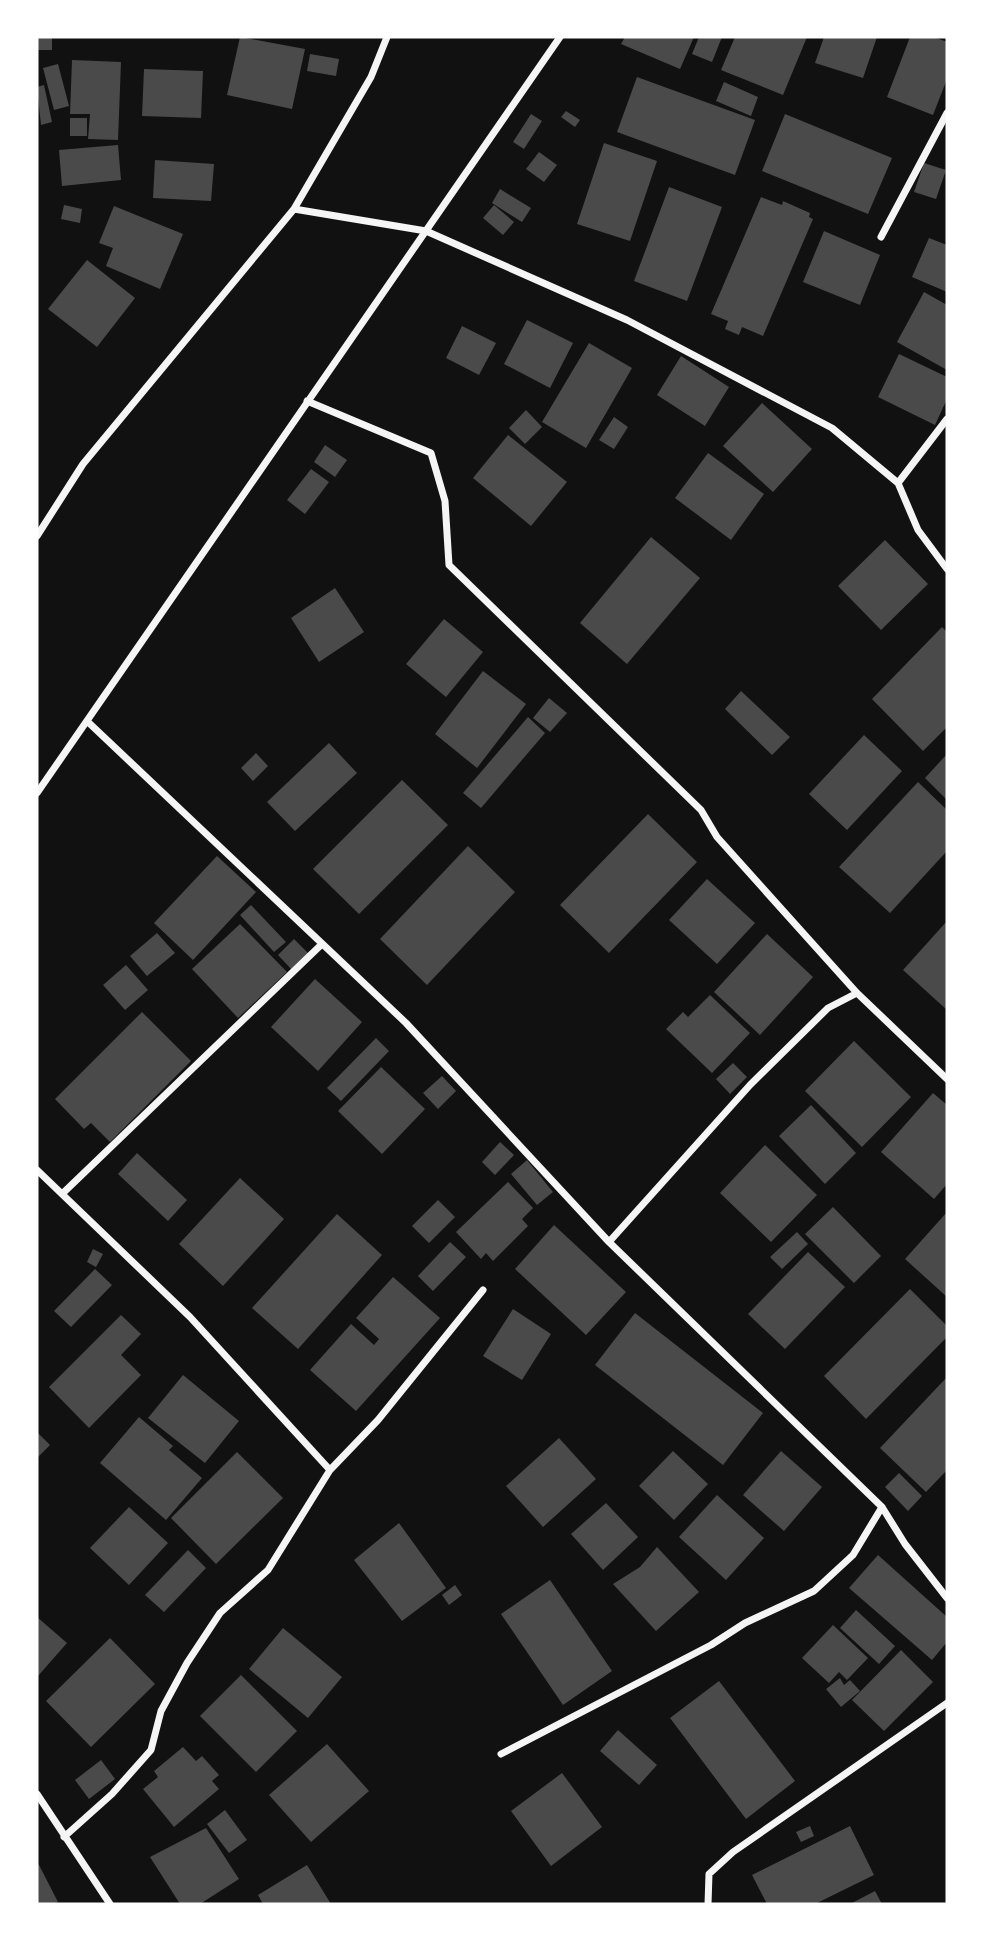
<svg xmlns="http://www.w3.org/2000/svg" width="984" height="1941" viewBox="0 0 984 1941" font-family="Barlow,sans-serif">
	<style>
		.building { fill: #4a4a4a }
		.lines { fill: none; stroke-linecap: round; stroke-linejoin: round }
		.minor { stroke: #f5f5f5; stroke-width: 7 }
	</style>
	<rect width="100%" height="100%" fill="#111"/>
	<path class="building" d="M37,37H52V50H37Z
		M240,37L305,49L292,109L227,95Z
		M625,37H694L680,69L621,44Z
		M699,37H722L712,62L692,54Z
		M735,37H807L783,95L721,70Z
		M824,37H877L863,78L815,63Z
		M910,37H934L947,42V79L933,115L887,97Z
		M310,54L339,59L336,76L307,71Z
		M72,60L121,62L118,140L88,139L90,114H70Z
		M58,64L69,106L54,110L43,68Z
		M144,69L203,71L201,118L142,116Z
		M637,77L755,120L735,175L617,132Z
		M724,82L758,97L751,116L716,101Z
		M44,85L52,122L41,125L37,87Z
		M566,111L580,120L575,127L561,117Z
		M531,114L542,121L524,149L513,142Z
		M785,114L892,158L868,214L762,171Z
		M70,118H87V136H70Z
		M604,143L657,161L630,241L577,224Z
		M118,145L121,180L62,186L59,150Z
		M539,152L557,165L544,182L526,169Z
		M155,160L214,164L211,201L153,198Z
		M924,163L946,170L936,199L914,192Z
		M669,187L722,207L687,301L634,281Z
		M500,189L531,208L522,222L492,203Z
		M761,197L782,205L783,201L810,213L809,217L813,219L763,336L742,327L739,335L725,329L728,321L711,314Z
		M64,205L82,209L80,223L61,219Z
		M494,205L514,222L503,235L483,218Z
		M114,206L183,234L160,289L106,266L113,248L99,243Z
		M824,231L880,255L860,305L803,282Z
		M929,238L947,245V292L912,277Z
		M87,260L135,298L97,347L48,309Z
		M924,292L947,305V370L897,342Z
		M527,320L573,343L550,388L504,364Z
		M462,326L496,343L479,375L446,358Z
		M589,343L632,368L586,448L542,422Z
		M899,354L947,377V399L935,425L878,397Z
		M681,356L729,387L705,426L657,395Z
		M762,403L812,449L773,492L723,446Z
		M526,410L542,427L525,444L509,428Z
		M614,417L628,427L614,449L599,440Z
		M508,435L567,482L531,526L473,478Z
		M325,445L347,460L335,477L314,462Z
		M708,453L764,494L731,540L675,498Z
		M311,469L329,482L305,514L287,500Z
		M651,537L700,578L627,664L580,623Z
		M885,540L928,584L881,630L838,586Z
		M335,588L364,632L319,662L291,618Z
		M444,619L483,652L446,697L406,664Z
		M942,627L947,632V727L923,751L872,699Z
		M483,671L526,704L477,768L435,734Z
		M741,691L790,737L772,755L725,709Z
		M549,698L567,713L550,732L533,718Z
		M528,717L545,733L481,808L463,793Z
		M864,735L902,771L847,830L809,794Z
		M329,743L357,773L295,831L267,802Z
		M256,753L268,766L253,781L241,768Z
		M947,754V800L925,778Z
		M402,780L448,825L359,914L313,869Z
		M918,782L947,810V851L890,913L839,867Z
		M648,814L697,862L609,953L560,905Z
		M468,846L515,892L427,985L380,939Z
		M217,856L256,892L193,960L154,923Z
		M707,879L755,923L717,964L669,920Z
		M251,905L286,942L274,952L240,915Z
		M947,921V1010L903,970Z
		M240,924L287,972L238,1018L192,969Z
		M157,933L175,953L147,976L130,956Z
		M767,934L813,977L760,1035L714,992Z
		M294,939L309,954L292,970L278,955Z
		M126,965L148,990L125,1010L103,985Z
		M315,979L362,1022L318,1071L271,1027Z
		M710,995L750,1033L712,1073L666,1029L683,1012L688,1017Z
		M142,1012L191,1061L110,1142L91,1123L84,1129L55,1099Z
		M376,1038L389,1051L341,1101L327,1088Z
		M854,1041L911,1097L862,1147L805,1091Z
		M733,1063L747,1077L730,1094L716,1079Z
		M381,1067L425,1109L382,1154L338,1111Z
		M442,1076L456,1091L438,1109L423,1093Z
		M933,1093L947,1105V1184L934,1199L881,1152Z
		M811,1105L856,1153L825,1184L779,1136Z
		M500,1142L514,1155L495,1175L482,1162Z
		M765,1145L817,1195L771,1242L720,1193Z
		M137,1153L187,1200L168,1221L118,1174Z
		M527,1160L553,1192L537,1205L511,1174Z
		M240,1178L284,1219L223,1286L179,1244Z
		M508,1182L533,1208L522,1219L528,1226L493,1261L486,1253L481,1259L456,1232Z
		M438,1200L455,1217L429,1243L412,1226Z
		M833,1207L881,1256L854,1283L805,1234Z
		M947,1212V1297L905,1259Z
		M337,1214L382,1255L298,1349L252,1308Z
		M554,1225L626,1292L586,1335L515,1269Z
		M797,1232L808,1244L782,1269L770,1257Z
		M450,1242L466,1257L433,1291L418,1276Z
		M93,1249L103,1254L96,1267L87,1262Z
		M808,1252L845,1287L785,1349L748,1314Z
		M95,1269L112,1285L71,1327L54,1311Z
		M393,1277L440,1318L356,1411L310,1370L351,1324L374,1345L379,1339L356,1318Z
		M910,1289L947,1326V1337L866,1419L824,1376Z
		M513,1309L551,1334L522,1380L483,1356Z
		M635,1313L763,1413L723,1465L595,1365Z
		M121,1315L141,1334L121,1355L141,1375L89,1428L49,1387Z
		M183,1375L239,1421L205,1463L148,1418Z
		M947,1377V1470L926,1492L880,1448Z
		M139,1417L173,1446L169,1450L202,1478L166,1520L100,1463Z
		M37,1432L50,1445L37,1458Z
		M559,1438L596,1479L543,1527L506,1486Z
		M673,1451L708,1484L674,1520L639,1486Z
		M781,1451L822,1487L784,1531L743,1495Z
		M237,1452L283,1498L216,1564L171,1518Z
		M899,1473L922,1496L908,1511L885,1487Z
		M717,1495L764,1538L726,1580L679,1537Z
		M606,1503L638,1537L603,1570L571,1534Z
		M129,1507L168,1543L129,1585L90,1548Z
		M399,1523L446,1588L402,1621L354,1560Z
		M657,1547L699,1592L656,1631L613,1584L640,1567Z
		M188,1550L206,1568L164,1612L145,1595Z
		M878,1555L947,1617V1642L932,1660L849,1588Z
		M550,1580L612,1671L563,1705L501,1614Z
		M455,1585L462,1595L449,1605L442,1595Z
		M856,1610L895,1646L879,1664L840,1628Z
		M37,1617L67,1643L38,1676L37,1675Z
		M833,1625L868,1658L847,1680L839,1672L829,1683L802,1658Z
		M283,1628L342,1677L308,1718L249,1669Z
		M110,1638L155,1684L91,1747L46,1701Z
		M901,1650L933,1682L884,1731L852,1700Z
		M241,1675L297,1731L256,1772L200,1716Z
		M840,1678L844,1685L850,1680L860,1691L841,1707L826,1689Z
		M719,1681L795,1781L746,1819L670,1718Z
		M618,1730L657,1765L639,1785L600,1751Z
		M327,1744L369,1791L311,1842L269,1795Z
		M183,1747L196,1761L202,1756L219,1775L212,1781L219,1789L174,1827L143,1789L158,1777L154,1771Z
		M101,1760L115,1779L89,1799L75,1780Z
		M562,1773L602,1827L551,1866L511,1811Z
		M225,1810L247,1840L229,1853L207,1824Z
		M810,1826L814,1836L801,1842L796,1832Z
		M850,1826L874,1875L815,1904H767L752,1875Z
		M206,1828L239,1879L200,1904H180L150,1857Z
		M37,1861L58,1902L53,1904H37Z
		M307,1865L331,1904H263L258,1895Z
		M875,1891L882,1904H850Z"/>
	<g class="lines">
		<path class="minor" d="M294,209L426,231L627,320L832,428L898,483L918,530L947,569
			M881,237L947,113
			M307,401L431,453L445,501L449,565L701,810L717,837L857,993L947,1079
			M898,483L947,419
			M37,536L83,464L294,209L371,77L387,37
			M88,722L406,1023L609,1242L882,1507L905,1544L947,1598
			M37,793L560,37
			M37,1170L190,1317L330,1470
			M62,1194L322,944
			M609,1242L750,1085L828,1008L857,993
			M501,1754L711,1645L745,1623L814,1591L853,1555L882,1507
			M37,1794L110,1904
			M64,1837L112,1794L151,1750L161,1711L187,1663L220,1613L268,1570L330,1470L378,1420L483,1290
			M708,1904L709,1874L733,1852L947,1703"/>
	</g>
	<rect width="984" height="1941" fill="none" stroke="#ffffff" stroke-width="77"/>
</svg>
